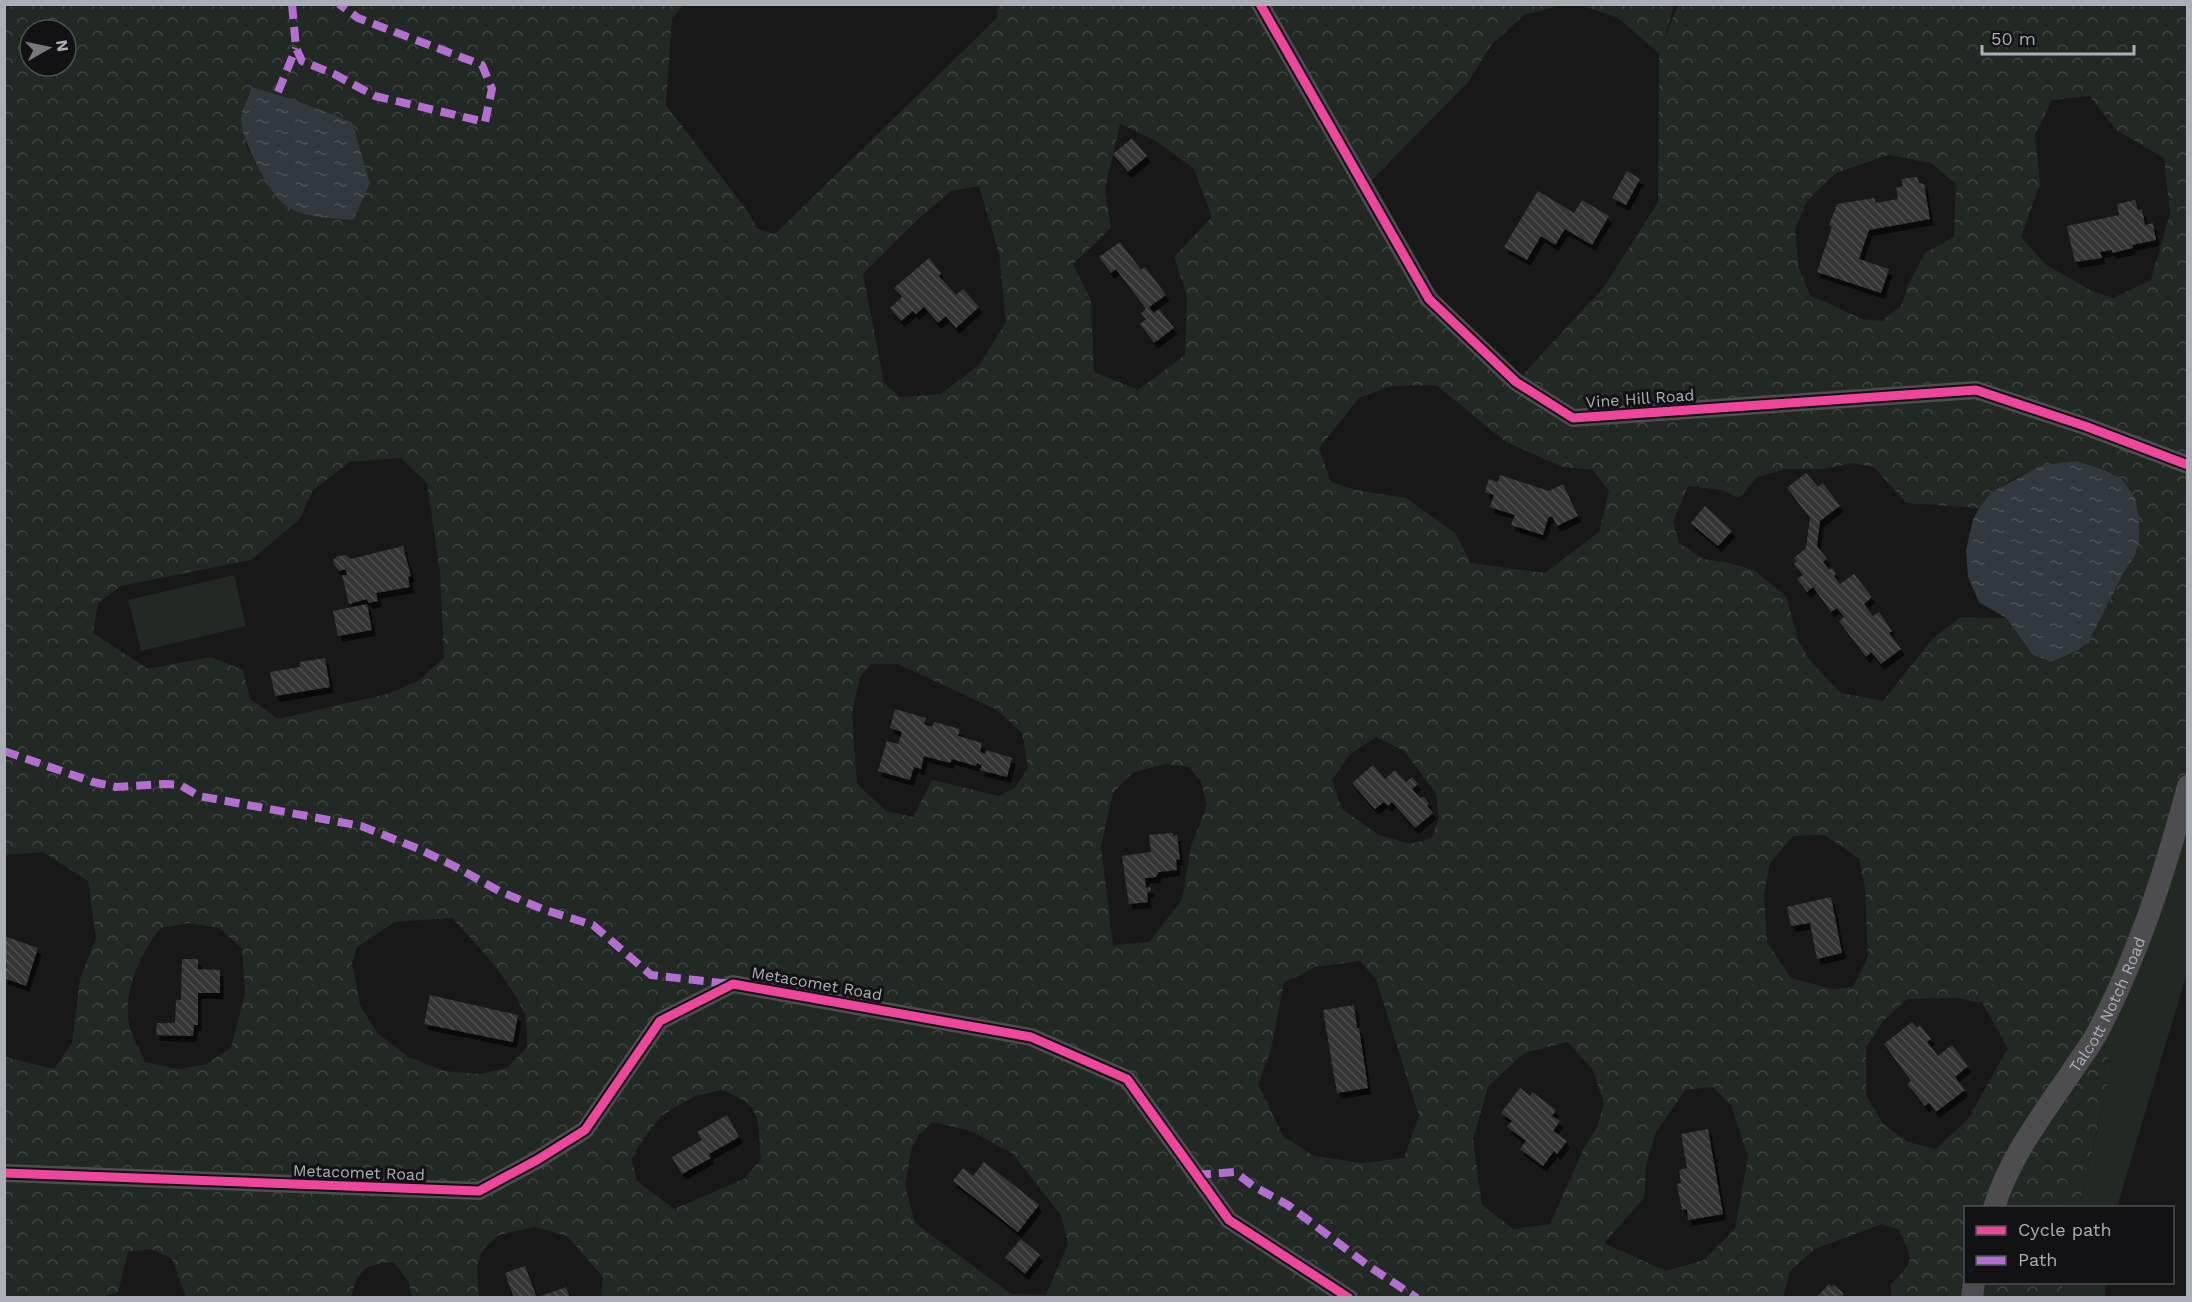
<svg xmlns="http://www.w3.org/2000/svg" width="2192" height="1302" viewBox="0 0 2192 1302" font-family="'Work Sans',sans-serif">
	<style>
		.grass { fill: #222823 }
		.forest { fill: url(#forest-crowns); fill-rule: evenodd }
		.water { fill: url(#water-ripples) }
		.building { fill: url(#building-back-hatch); filter: url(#shadow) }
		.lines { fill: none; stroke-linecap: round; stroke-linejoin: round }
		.minor { stroke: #4d4d50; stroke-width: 18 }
		.tertiary { stroke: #4d4d50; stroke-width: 22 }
		.quiet { stroke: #b36fd0; stroke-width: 8; stroke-dasharray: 15 8; stroke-linecap: butt }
		.cycleway-casing { stroke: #121214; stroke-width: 13 }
		.cycleway { stroke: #ed469a; stroke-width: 9 }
		.labels { text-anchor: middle; stroke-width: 6; stroke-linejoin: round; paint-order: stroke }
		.street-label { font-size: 16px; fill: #abadb7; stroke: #121214 }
	</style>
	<defs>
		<pattern id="forest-crowns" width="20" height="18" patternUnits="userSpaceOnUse" patternTransform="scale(1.5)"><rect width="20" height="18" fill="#222823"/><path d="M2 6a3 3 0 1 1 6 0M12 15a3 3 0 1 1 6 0" fill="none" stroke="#3f4441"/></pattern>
		<pattern id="water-ripples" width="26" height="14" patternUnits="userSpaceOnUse" patternTransform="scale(1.5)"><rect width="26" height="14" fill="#31383e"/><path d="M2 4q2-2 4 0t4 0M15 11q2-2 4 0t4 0" fill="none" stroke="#4c5258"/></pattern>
		<pattern id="building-back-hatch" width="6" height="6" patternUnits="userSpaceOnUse" patternTransform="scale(1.5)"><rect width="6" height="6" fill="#343435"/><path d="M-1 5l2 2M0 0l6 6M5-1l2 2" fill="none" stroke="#4f4f50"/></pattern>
		<filter id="shadow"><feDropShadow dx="3.5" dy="6" stdDeviation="0" flood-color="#0009"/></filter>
	</defs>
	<rect width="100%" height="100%" fill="#181818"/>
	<path class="grass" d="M234,575L246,626L141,651L128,600Z
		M2187,786V973L2117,1207L2079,1208L2112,1065L2095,1037Z
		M2063,1283H2106L2105,1297H2060Z"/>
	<path class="forest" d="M4,5H684L672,18L666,105L745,208L758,229L775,234L997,18L998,5H1562L1524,15L1491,45L1469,81L1365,187L1429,299L1516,382L1604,287L1658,202L1659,53L1618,18L1580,5H1674L1663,43L1678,5H2187V786L2095,1037L2112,1065L2079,1207L1966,1208V1282L2063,1283L2060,1297H1891V1284C1916,1259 1913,1261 1899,1230L1882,1224L1815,1249L1790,1271L1783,1298L601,1297L603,1277L567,1236L535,1227L499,1235L483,1249L477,1266L479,1297H412L408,1281L394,1262C364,1264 359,1269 351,1297H186L172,1259L151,1249L128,1252L118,1292L99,1298L5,1297V1057L54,1069L72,1043L80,979L96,938L88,881L43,852L5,855ZM30,30H66V66H30ZM253,87L352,122L370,183L285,206L265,179L246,146ZM2090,96L2116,130L2164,158L2170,213L2151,280L2113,298L2092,291L2045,264L2021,237L2040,184L2035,135L2052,100ZM1120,124L1153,139L1194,169L1212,217L1174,257L1187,296L1185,355L1138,390L1094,372L1091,300L1073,264L1111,228L1105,189ZM1888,155L1931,163L1956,184L1954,237L1925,253L1908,285L1901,306L1882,321L1862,319L1810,295L1799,268L1795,229L1807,201L1836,173ZM979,186L999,253L1006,322L980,364L941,394L900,397L884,383L863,274L917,220L951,191ZM1436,385L1506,442L1563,467L1593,470L1609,491L1599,532L1545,573L1471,563L1455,533L1406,498L1356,490L1331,482L1319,448L1359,398L1391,386ZM401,458L427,483L440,572L444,658L418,681L387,694L278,719L250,699L243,670L211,657L148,669L93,633L98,603L121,586L251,560L300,519L313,490L350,462ZM2076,461L2122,479L2135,498L2139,517L2135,556L2124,572L2089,641L2032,654L2005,618L1961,617L1933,638L1883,701L1841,693L1811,662L1799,642L1786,596L1754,570L1725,562L1703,559L1679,543L1673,522L1688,486L1721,490L1739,498L1757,477L1786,469H1824L1851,463L1874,467L1906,503L1979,508C2006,475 2035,467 2076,461ZM871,664H898L997,710L1022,733L1028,767L1016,787L999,796L932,780L913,817L886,811L857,784L852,713L860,677ZM1376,737L1404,751L1436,793L1439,817L1432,838L1410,844L1379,835L1342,809L1332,780L1349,755ZM1165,764L1189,767L1201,781L1207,805L1191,846L1182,900L1149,942L1113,945L1101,846L1113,793L1132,773ZM1824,835L1859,858L1865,888L1868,957L1853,987L1832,989L1791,978L1767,942L1764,895L1770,863L1793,836ZM452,918C478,946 511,980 525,1015C528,1024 526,1038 527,1047L507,1068L479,1074L444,1071L409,1057L377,1033L360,1005L352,963L357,947L395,922ZM188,923L219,928L242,948L245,993L231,1048L206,1064L179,1069L145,1062C141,1052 135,1042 131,1032C120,997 139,954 161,928ZM1360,961L1376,979L1419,1116L1404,1158L1364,1163L1314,1156L1283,1136L1258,1084L1271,1049L1284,983L1315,967ZM1956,998L1982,1003L2008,1048L1968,1119L1936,1149L1908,1142L1883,1124L1866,1095V1048L1882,1022L1907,999ZM1568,1042L1593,1070L1604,1104L1597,1127L1584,1148L1550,1224L1513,1229L1482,1205L1473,1139L1488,1087L1524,1053ZM1713,1087L1731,1105L1748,1156L1735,1229L1704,1260L1666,1271L1604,1243L1644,1198L1646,1166L1655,1134L1685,1090ZM721,1090C764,1105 757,1118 761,1159L744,1179L674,1209L637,1181L632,1160L639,1145L661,1116L693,1097ZM933,1122L971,1131L1012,1153L1061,1215L1068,1244L1046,1295L1011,1294L915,1223L905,1186L911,1150L919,1135Z"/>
	<path class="water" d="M252,87L291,99L352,122L370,183L353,220C332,218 305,218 286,206C270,196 240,137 241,118C242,108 249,96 252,87Z
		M2076,461L2104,470L2122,479L2135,498L2139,517V541L2135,556L2124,572L2089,641L2078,650L2051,662L2032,654L2006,618L1979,602L1968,577L1966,550L1973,520L1979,508L1992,492L2040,466Z"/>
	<path class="building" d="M1132,138L1147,156L1128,172L1113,154Z
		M1627,171L1640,179L1626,205L1612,198Z
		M1917,177L1919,183L1924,184L1930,219L1869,230L1859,259L1889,269L1881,293L1817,272L1832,227L1829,225L1837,204L1874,198L1876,203L1898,199L1896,188L1903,186L1901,179Z
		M1538,191L1574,213L1582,200L1609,216L1592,245L1565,229L1555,245L1541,236L1527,260L1504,247Z
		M2135,200L2138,210L2142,209L2145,225L2153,223L2156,240L2132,245L2133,248L2112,253V250L2100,252L2102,258L2075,262L2067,226L2119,215L2117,204Z
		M1120,242L1141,270L1145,267L1166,295L1149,307L1154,313L1159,309L1174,328L1154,343L1140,324L1146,319L1141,313L1146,309L1116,269L1111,273L1099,257Z
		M929,258L941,273L939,276L956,295L963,289L979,307L956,328L946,316L938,323L924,307L916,314L913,311L901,321L890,308L902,297L894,288Z
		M1806,473L1818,487L1823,483L1840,506L1820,521L1817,546L1827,559L1823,562L1829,570L1832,568L1836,574L1834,576L1840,584L1854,574L1872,597L1864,604L1873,616L1879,612L1892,631L1889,633L1901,649L1881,664L1871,652L1866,657L1839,621L1844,617L1837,608L1831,612L1813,587L1807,592L1797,579L1803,575L1794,564L1797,561L1794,558L1806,548L1810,518L1787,488Z
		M1500,475L1549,491L1563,484L1578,516L1557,526L1552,516L1548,518L1543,535L1511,525L1515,515L1490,507L1494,495L1485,492L1489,479L1498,482Z
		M1705,506L1732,531L1718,546L1691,523Z
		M403,546L411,576L408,577L410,587L376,593L378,601L369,603L367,599L349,604L342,575H347L346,569L339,571L335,566L333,560L338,556L346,555L351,559Z
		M367,604L372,630L338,636L333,611Z
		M325,658L330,687L275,696L270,672L300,667V662Z
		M895,709L926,718L924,724L932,727L934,722L960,729L958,736L982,743L980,752L986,754V750L1012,758L1007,777L980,770L982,765L977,763L976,766L952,759L950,763L924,756L921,769L914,767L910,780L878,771L887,741L898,744L902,732L890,728Z
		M1373,765L1385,779L1395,770L1406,782L1412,777L1418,784L1412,789L1420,798L1424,797L1429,804L1427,806L1433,813L1415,828L1392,802L1388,806L1384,802L1375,809L1352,783Z
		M1173,833V836L1177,835L1180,859L1176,860L1177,870L1159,872L1156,877L1145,878L1146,888L1150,887L1151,890L1147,893L1148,902L1129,904L1122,856L1151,852L1149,835Z
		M1831,897L1842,953L1817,959L1810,923L1791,926L1787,907Z
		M4,936L38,948L26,986L4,978L7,965L4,964Z
		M182,959H198V969L220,970V993H198V1025H194L193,1036L156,1035L157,1023H175L176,1000H181Z
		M430,995L518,1015L513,1042L424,1024Z
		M1354,1005L1357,1028H1359L1368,1088L1337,1093L1323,1010Z
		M1912,1022L1917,1028L1920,1025L1931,1039L1927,1042L1938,1056L1952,1045L1968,1066L1955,1077L1965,1090L1936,1112L1929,1103L1925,1106L1907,1084L1911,1081L1884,1044Z
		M1520,1088L1530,1096L1532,1092L1556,1110L1552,1116L1560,1121L1553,1131L1567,1141L1557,1154L1554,1151L1543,1166L1520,1149L1526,1141L1507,1127L1512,1121L1501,1113Z
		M727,1115L739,1137L709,1154L711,1158L682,1174L672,1157L702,1140L697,1132Z
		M1708,1129L1723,1214L1688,1220L1687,1209L1682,1210L1677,1184L1681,1183L1679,1170L1687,1168L1681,1134Z
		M984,1162L1039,1205L1018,1232L953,1181L963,1168L973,1176Z
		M1021,1239L1040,1255L1025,1274L1005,1257Z
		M525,1266L537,1298H514L505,1273Z
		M1829,1284L1832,1287L1834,1285L1843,1293V1298H1816Z
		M566,1287L570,1298H538V1297Z"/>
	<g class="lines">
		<path class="minor" d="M1260,4L1429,299L1516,382L1573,418L1976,390L2085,426L2188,465
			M4,1173L479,1191L537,1160L585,1130L660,1021L733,984L1031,1037L1127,1079L1229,1220L1349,1298"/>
		<g class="tertiary">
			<path id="s1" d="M1994,1208C2009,1158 2042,1115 2071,1073C2079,1060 2089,1048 2096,1035C2138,956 2165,872 2188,786"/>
			<path d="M1972,1298L1974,1282"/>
		</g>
		<path class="quiet" d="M292,4L296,48L302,61L334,74L375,96L485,122L492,89L482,65L358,18L339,4
			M278,92L296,48
			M4,751L93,782L116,787L165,784L180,785L199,796L361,826L419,849L456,867L499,891L545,910L593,925L651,975L730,984
			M1196,1175L1235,1172L1253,1186L1288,1205L1370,1267L1417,1298"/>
		<g class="cycleway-casing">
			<path id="cycleway" d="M1260,4L1429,299L1516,382L1573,418L1976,390L2085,426L2188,465
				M4,1173L479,1191L537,1160L585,1130L660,1021L733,984L1031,1037L1127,1079L1229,1220L1349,1298"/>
		</g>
		<use href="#cycleway" class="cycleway"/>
	</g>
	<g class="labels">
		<g class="street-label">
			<text transform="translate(1640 398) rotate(-4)" y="6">Vine Hill Road</text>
			<text transform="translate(817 983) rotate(10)" y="6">Metacomet Road</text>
			<text dy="6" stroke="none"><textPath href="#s1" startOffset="234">Talcott Notch Road</textPath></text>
			<text transform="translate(359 1172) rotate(2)" y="6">Metacomet Road</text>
		</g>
	</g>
	<rect width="2192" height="1302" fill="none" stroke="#abadb7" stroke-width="12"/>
	<rect x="1964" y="1206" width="210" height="78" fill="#121214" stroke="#4f5055" stroke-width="1.5"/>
	<rect x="1976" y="1226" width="30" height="9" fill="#ed469a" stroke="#4f5055" stroke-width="1.5"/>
	<text x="2018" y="1236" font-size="18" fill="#abadb7">Cycle path</text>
	<rect x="1976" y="1256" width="30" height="9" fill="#b36fd0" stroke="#4f5055" stroke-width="1.5"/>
	<text x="2018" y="1266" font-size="18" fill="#abadb7">Path</text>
	<g transform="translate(48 48) rotate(81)"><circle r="28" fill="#121214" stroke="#4f5055" stroke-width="1.5"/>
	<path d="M0-4.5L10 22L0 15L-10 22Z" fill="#78797f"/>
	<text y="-9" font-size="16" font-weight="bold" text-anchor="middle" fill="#abadb7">N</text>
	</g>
	<path d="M1982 45v9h152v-9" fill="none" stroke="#abadb7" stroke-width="3"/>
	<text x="1991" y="45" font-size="18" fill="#abadb7" stroke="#121214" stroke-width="4.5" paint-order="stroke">50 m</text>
</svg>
